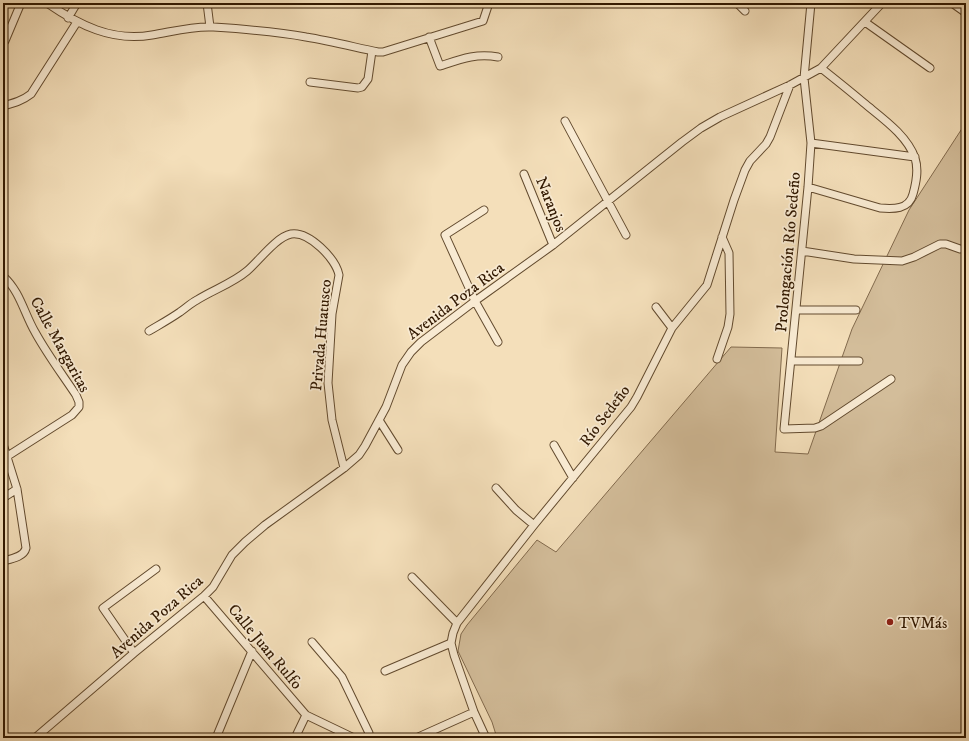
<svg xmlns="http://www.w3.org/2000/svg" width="969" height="741" viewBox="0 0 969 741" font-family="'IM FELL DW Pica',serif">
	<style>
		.green { fill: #d3bd9a; stroke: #826a4d }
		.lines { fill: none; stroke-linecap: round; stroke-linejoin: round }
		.street-casing { stroke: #624a2e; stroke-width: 9 }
		.street { stroke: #f8ead2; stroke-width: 7 }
		.poi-dot { fill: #8f2418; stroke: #f8ead2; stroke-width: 1.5 }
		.labels { text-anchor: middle; stroke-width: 3.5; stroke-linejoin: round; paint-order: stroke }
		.street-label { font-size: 16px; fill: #311800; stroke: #f8ead2 }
		.poi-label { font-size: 16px; fill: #311800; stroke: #f8ead2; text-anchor: start }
	</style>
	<rect width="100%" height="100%" fill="#f4dfba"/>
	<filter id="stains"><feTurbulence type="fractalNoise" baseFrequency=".005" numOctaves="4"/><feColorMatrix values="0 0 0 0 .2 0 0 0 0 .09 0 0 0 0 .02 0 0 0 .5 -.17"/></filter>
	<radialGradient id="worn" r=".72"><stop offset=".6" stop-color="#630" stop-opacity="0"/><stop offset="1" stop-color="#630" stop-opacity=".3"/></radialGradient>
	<path class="green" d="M966,119V738H497L492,722L458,651L461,634L467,625L537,540L556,552L731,347L782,348L775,452L808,454L852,329L909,210L963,127L962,125Z"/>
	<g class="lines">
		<g class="street-casing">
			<path id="street" d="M47,3C79,25 112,42 152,35C171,32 192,26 212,27C243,29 275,31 306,37C330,41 354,47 378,52H383L483,21L489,3
				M207,3L210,27
				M737,3L745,11
				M811,3L804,78L811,143L808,187L784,429L815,428L821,426L891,379
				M952,3L966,13
				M68,18L77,3
				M865,22L930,68
				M429,37L440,66C461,59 476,53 498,57
				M5,41L21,3
				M310,82L358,88L362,87L368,79L372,51
				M3,106C14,103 22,101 31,94L77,22
				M565,121L626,235
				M811,143L915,157
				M524,174L553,245
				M808,187L880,208C893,209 909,210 913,194C916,183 919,170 915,158C907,135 882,118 864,103C850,91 836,80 821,68
				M484,210L445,235L475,301L498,342
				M802,251L854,259L902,261L914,257L940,244H946L960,249
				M3,276C20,291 24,313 35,332C47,354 62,374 76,395L79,402V407L72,415L3,459
				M656,307L672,328
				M796,310H856
				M149,331C159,325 170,319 180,312C186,308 191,303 197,300C213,290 233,283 247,271C259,261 276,237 291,234C309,231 336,259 339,275L332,314L328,383L332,420L344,468
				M717,359L728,327L730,314L729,253L722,237
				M791,361H859
				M379,420L398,450
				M3,444L17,489L26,548C24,557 11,559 3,561
				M554,445L573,478
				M496,488L516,510L534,525
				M3,498L17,489
				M412,577L457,623
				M204,596L306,715L354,738
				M312,642L342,677L369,733V738
				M134,653L103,608L156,569
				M385,671L451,643
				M35,738L134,653L204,596L213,587L232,555L245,542L265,525L344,468L359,455L365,446L386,407L402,365L411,352L421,342L475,301L553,245L682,142L701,128L720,117L790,85L821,68L882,3
				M216,738L252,651
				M295,738L306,715
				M416,738L474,712
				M486,738L474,712L454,655L451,643L453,633L457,623L534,525L631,407L637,397L672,328L707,285L734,200L745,170L750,161L766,144L770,137L790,85"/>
		</g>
		<use href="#street" class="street"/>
	</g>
	<circle class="poi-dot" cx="890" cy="622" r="4"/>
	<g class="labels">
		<g class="street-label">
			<text transform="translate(552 204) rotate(68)" y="6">Naranjos</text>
			<text transform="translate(787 252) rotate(-85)" y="6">Prolongación Río Sedeño</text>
			<text transform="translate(455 300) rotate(-37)" y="6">Avenida Poza Rica</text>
			<text transform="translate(320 335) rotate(-85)" y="6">Privada Huatusco</text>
			<text transform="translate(61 344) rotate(61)" y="6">Calle Margaritas</text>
			<text transform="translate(604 415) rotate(-53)" y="6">Río Sedeño</text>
			<text transform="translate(156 616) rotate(-41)" y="6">Avenida Poza Rica</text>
			<text transform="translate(266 646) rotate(50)" y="6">Calle Juan Rulfo</text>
		</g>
		<g class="poi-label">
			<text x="898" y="628">TVMás</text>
		</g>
	</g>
	<rect width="969" height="741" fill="none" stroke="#f4dfba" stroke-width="16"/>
	<rect x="4" y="4" width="961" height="733" fill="none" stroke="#311800" stroke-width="2"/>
	<rect x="8" y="8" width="953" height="725" fill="none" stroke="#311800"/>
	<rect width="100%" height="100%" filter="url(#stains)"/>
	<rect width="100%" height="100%" fill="url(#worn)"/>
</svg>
